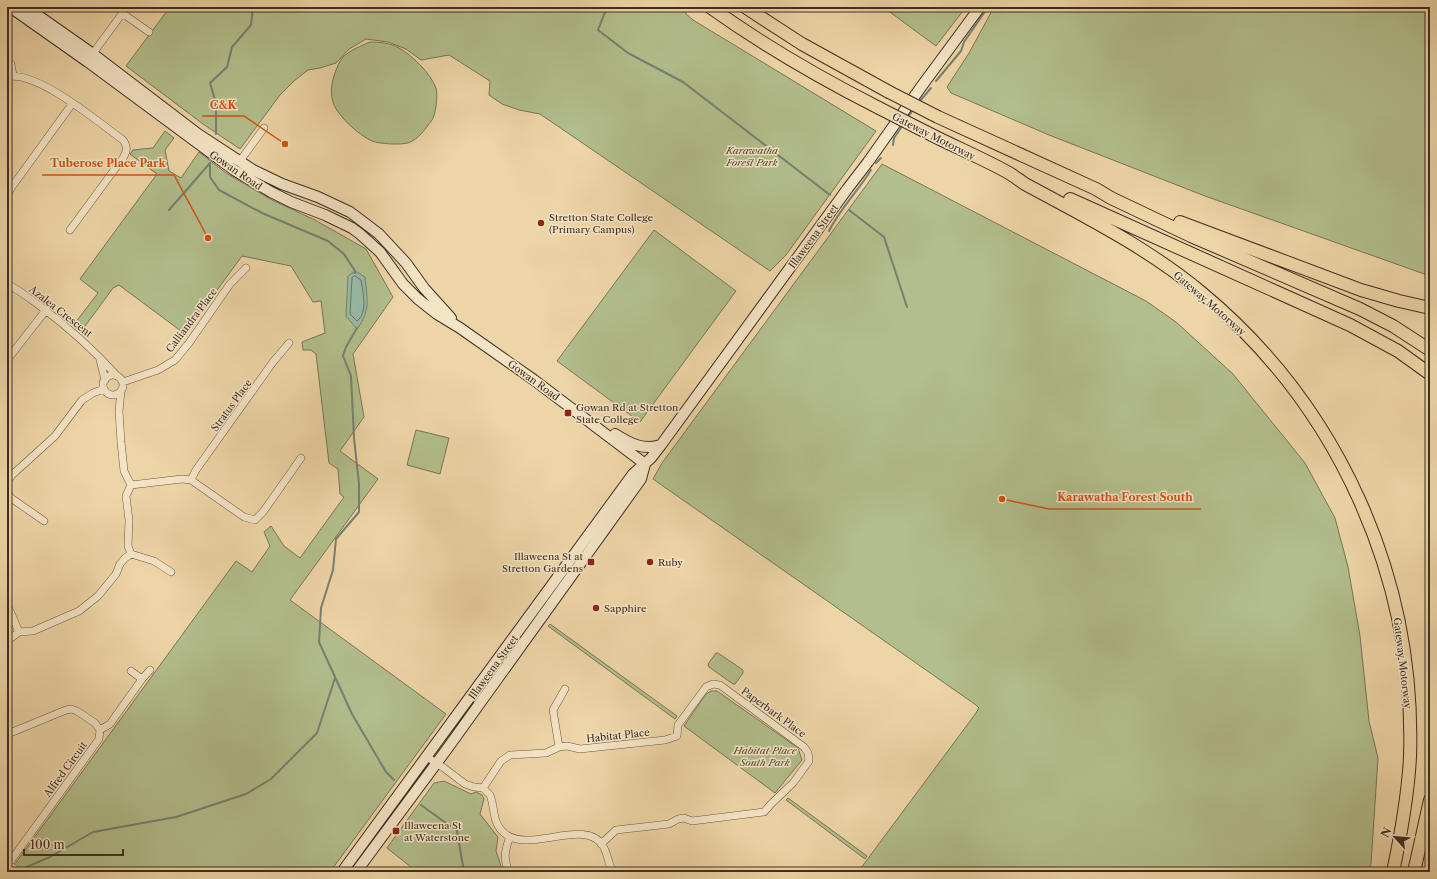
<svg xmlns="http://www.w3.org/2000/svg" width="1437" height="879" viewBox="0 0 1437 879" font-family="'Libre Caslon Text',serif">
	<style>
		.green { fill: #b2be8c; stroke: #787658 }
		.water { fill: #99b9a6; stroke: #758172 }
		.lines { fill: none; stroke-linecap: round; stroke-linejoin: round }
		.shore { stroke: #6c7464; stroke-width: 1 }
		.stream { stroke: #758172; stroke-width: 2 }
		.street-casing { stroke: #6b5844; stroke-width: 8 }
		.secondary-casing { stroke: #3f2e23; stroke-width: 12 }
		.highway-casing { stroke: #3f2e23; stroke-width: 14 }
		.street { stroke: #f4e4c6; stroke-width: 7 }
		.secondary { stroke: #f4e4c6; stroke-width: 10 }
		.highway { stroke: #eed5a7; stroke-width: 12 }
		.highway-bridge-casing { stroke: #3f2e23; stroke-width: 14; stroke-linecap: butt }
		.highway-bridge { stroke: #eed5a7; stroke-width: 12 }
		.poi-dot { fill: #8f2418; stroke: #f4e4c6; stroke-width: 1.5 }
		.labels { text-anchor: middle; stroke-width: 3; stroke-linejoin: round; paint-order: stroke }
		.street-label { font-size: 10px; fill: #3f2e23; stroke: #f4e4c6 }
		.park-label { font-size: 10px; font-style: italic; fill: #564b38; stroke: #f4e4c6 }
		.poi-label { font-size: 10px; fill: #3f2e23; stroke: #f4e4c6; text-anchor: start }
		.leader { fill: none; stroke: #cf530f; stroke-width: 1.5 }
		.callout-dot { fill: #cf530f; stroke: #f4e4c6; stroke-width: 1.5 }
		.callout-label { font-size: 11px; text-anchor: middle; font-weight: bold; fill: #cf530f; stroke: #f4e4c6; stroke-width: 3; stroke-linejoin: round; paint-order: stroke }
	</style>
	<rect width="100%" height="100%" fill="#eed5a7"/>
	<filter id="stains"><feTurbulence type="fractalNoise" baseFrequency=".005" numOctaves="4"/><feColorMatrix values="0 0 0 0 .2 0 0 0 0 .09 0 0 0 0 .02 0 0 0 .5 -.17"/></filter>
	<radialGradient id="worn" r=".72"><stop offset=".6" stop-color="#630" stop-opacity="0"/><stop offset="1" stop-color="#630" stop-opacity=".3"/></radialGradient>
	<path class="green" d="M170,7H685L686,14L693,20L876,131L786,255L770,271L540,114L519,110L502,104L489,95L490,81L449,55L421,60L406,49L388,42L366,39L349,49L336,63L320,68L308,70L294,81L280,95L240,149L203,124L126,66Z
		M883,7H966L936,46Z
		M994,7H1430V276L1205,196L1049,135L951,93L947,87L969,53Z
		M370,42C380,42 390,43 399,48C412,55 431,74 436,88C438,95 436,114 432,120C425,129 419,139 408,143C399,145 380,144 372,141C360,136 339,117 334,105C330,95 331,83 335,73C337,68 339,61 343,57C350,50 361,46 370,42Z
		M165,131L174,138L165,150L169,171L181,178L199,152L226,173L272,200L315,220L366,249L393,297L353,354L364,417L340,451L378,479L290,600L446,714L330,872H152L149,870H122L118,872H9L236,561L252,572L270,546L264,532L271,526L284,546L300,558L344,497L340,494L338,469L329,463L316,354L311,350H303L302,342L325,333L321,301L313,302L291,266L242,256L185,334L119,285L113,288L83,329L75,323L98,293L80,279L157,174L130,154L133,150L153,148Z
		M882,164L1146,301L1176,322L1233,374L1305,463L1335,518L1348,567L1360,636L1369,721L1378,758L1371,864L1368,872H858L976,713L979,708L976,705L653,479L662,463Z
		M654,230L736,291L640,422L557,361Z
		M416,430L449,438L440,474L407,465Z
		M550,624L677,716L675,719L548,626Z
		M716,653H718L743,670V673L735,684H733L709,667L708,664Z
		M711,691H717L798,748L802,760L775,793L684,726L705,695Z
		M444,781L471,794L476,792L482,795L484,799L480,814L498,837L496,851L503,872H410L411,867L387,848L434,783Z
		M788,798L867,856L865,859L786,800Z"/>
	<path class="water" d="M355,271L365,277C367,299 371,311 357,329L346,316L348,276Z"/>
	<g class="lines">
		<path class="shore" d="M355,276L361,280C363,292 368,313 357,321L350,314L352,278Z"/>
		<path class="stream" d="M607,7L598,30L628,53L683,82L830,195
			M936,81L961,51L964,42L988,7
			M919,102L931,88
			M907,118L914,109
			M216,134V103L210,83L227,67L232,47L251,25L253,7
			M893,145L894,138L903,125
			M210,163V177L219,190L262,213L328,241L344,254L355,271V273
			M876,163L881,158
			M169,210L210,163
			M849,210L884,237L907,307
			M829,231C840,209 858,191 871,170
			M357,328L346,347L343,356L351,376L354,438L359,484V512L336,539L333,570L321,608L319,642L352,714L386,772L394,780
			M421,805L457,831L464,872
			M24,868L50,857L93,832L176,817L246,794L271,779L317,733L335,678"/>
		<g class="street-casing">
			<path id="street" d="M122,13L149,32
				M91,56L127,7
				M7,62L11,64L13,76
				M7,77C37,70 98,122 123,140C128,147 127,151 123,158L70,230
				M240,161L264,128
				M7,196L11,188L72,104
				M7,284C19,290 29,298 40,306C68,327 94,350 117,376
				M7,360L46,310
				M100,360L105,380
				M103 385a10 10 0 1 1 20 0a10 10 0 1 1-20 0Z
				M123,382L158,370L175,360L189,343L230,284L246,268
				M191,480L196,470L273,362L289,343
				M7,482L12,475L55,436L82,400L93,393L104,389
				M131,485L182,479L191,480L244,517L255,520L263,512L301,458
				M7,492L11,498L44,521
				M131,554L154,561L171,572
				M7,604L19,632
				M7,641L19,632L33,631L79,611L98,596L116,574L120,564L125,558L131,554L128,546L129,520L126,496L131,485L124,471L121,442L119,411L121,391
				M131,671L142,679L150,670
				M100,730L110,724L142,679
				M7,735L10,733L66,710L71,709L77,711L95,723L100,730L99,739L7,866
				M559,747L553,710L565,689
				M427,757L444,768L465,784L474,787L483,788C485,790 488,793 490,795C495,807 492,822 503,832C527,856 586,816 603,846C608,854 608,864 613,872
				M483,788L501,761L510,755L546,753L559,747L567,746L580,749L665,740L677,736L678,725L706,687L713,684L720,685L804,747L808,753L809,761L793,783L771,804L764,812L692,821L684,818L678,819L669,824L616,830L601,844
				M8,864L18,872
				M509,872C503,859 505,849 510,837"/>
		</g>
		<g class="secondary-casing">
			<path id="secondary" d="M10,7L88,62L234,170L271,192L291,202L325,215L352,228L360,234L380,252L403,284L418,299L437,314L460,328L534,380L645,464
				M26,7L93,54L198,134L253,170L282,184L318,197L350,212L358,218L379,234L406,263L424,288L451,318
				M615,434C629,443 644,451 661,445
				M342,872L633,474L651,458L661,445L848,188L868,162L921,87L980,7
				M356,872L447,749L641,479L645,464"/>
		</g>
		<g class="highway-casing">
			<path id="highway" d="M710,7C763,45 820,78 879,108
				M745,7L802,44L889,92
				M938,117L1096,189L1111,198L1191,236L1360,309L1393,326L1430,350
				M926,132C953,146 982,158 1009,173C1014,176 1019,180 1025,184C1086,217 1148,248 1202,293C1339,407 1416,578 1410,757C1408,796 1401,834 1393,872
				M1070,199L1350,325L1398,351L1430,374
				M1180,222L1361,290L1399,301L1430,308
				M1414,872L1430,800"/>
		</g>
		<use href="#street" class="street"/>
		<use href="#secondary" class="secondary"/>
		<use href="#highway" class="highway"/>
		<g class="highway-bridge-casing">
			<path id="highway-bridge" d="M889,92L938,117
				M879,108L926,132"/>
		</g>
		<use href="#highway-bridge" class="highway-bridge"/>
	</g>
	<g class="poi-dot">
		<circle cx="541" cy="223" r="4"/>
		<rect x="564" y="409" width="8" height="8" rx="2"/>
		<rect x="587" y="558" width="8" height="8" rx="2"/>
		<circle cx="650" cy="562" r="4"/>
		<circle cx="596" cy="608" r="4"/>
		<rect x="392" y="827" width="8" height="8" rx="2"/>
	</g>
	<g class="labels">
		<g class="street-label">
			<text transform="translate(934 136) rotate(27)" y="4">Gateway Motorway</text>
			<text transform="translate(236 170) rotate(34)" y="4">Gowan Road</text>
			<text transform="translate(813 236) rotate(-54)" y="4">Illaweena Street</text>
			<text transform="translate(1210 303) rotate(41)" y="4">Gateway Motorway</text>
			<text transform="translate(61 311) rotate(38)" y="4">Azalea Crescent</text>
			<text transform="translate(191 320) rotate(-53)" y="4">Calliandra Place</text>
			<text transform="translate(534 380) rotate(36)" y="4">Gowan Road</text>
			<text transform="translate(231 405) rotate(-54)" y="4">Stratus Place</text>
			<text transform="translate(1403 663) rotate(83)" y="4">Gateway Motorway</text>
			<text transform="translate(493 667) rotate(-54)" y="4">Illaweena Street</text>
			<text transform="translate(774 712) rotate(36)" y="4">Paperbark Place</text>
			<text transform="translate(618 735) rotate(-6)" y="4">Habitat Place</text>
			<text transform="translate(65 769) rotate(-54)" y="4">Alfred Circuit</text>
		</g>
		<g class="park-label">
			<text x="752" y="154">Karawatha<tspan x="752" dy="12">Forest Park</tspan></text>
			<text x="765" y="754">Habitat Place<tspan x="765" dy="12">South Park</tspan></text>
		</g>
		<g class="poi-label">
			<text x="549" y="221">Stretton State College<tspan x="549" dy="12">(Primary Campus)</tspan></text>
			<text x="576" y="411">Gowan Rd at Stretton<tspan x="576" dy="12">State College</tspan></text>
			<text x="583" y="560" text-anchor="end">Illaweena St at<tspan x="583" dy="12">Stretton Gardens</tspan></text>
			<text x="658" y="566">Ruby</text>
			<text x="604" y="612">Sapphire</text>
			<text x="404" y="829">Illaweena St<tspan x="404" dy="12">at Waterstone</tspan></text>
		</g>
	</g>
	<path class="leader" d="M285 144L244 116H202M208 238L174 175H42M1002 499L1049 509H1201"/>
	<g class="callout-dot">
		<circle cx="285" cy="144" r="4"/>
		<circle cx="208" cy="238" r="4"/>
		<circle cx="1002" cy="499" r="4"/>
	</g>
	<g class="callout-label">
		<text x="223" y="109">C&amp;K</text>
		<text x="108" y="167">Tuberose Place Park</text>
		<text x="1125" y="501">Karawatha Forest South</text>
	</g>
	<rect width="1437" height="879" fill="none" stroke="#eed5a7" stroke-width="24"/>
	<rect x="8" y="8" width="1421" height="863" fill="none" stroke="#3f2e23" stroke-width="2"/>
	<rect x="12" y="12" width="1413" height="855" fill="none" stroke="#3f2e23"/>
	<g transform="translate(1395 837) rotate(297)" stroke="#f4e4c6" stroke-width="3" paint-order="stroke">
	<path d="M0-3L7 15L0 10L-7 15Z" fill="#3f2e23"/>
	<text y="-6" font-size="11" font-weight="bold" text-anchor="middle" fill="#3f2e23">N</text>
	</g>
	<path d="M24 849v6h99v-6" fill="none" stroke="#3f2e23" stroke-width="2"/>
	<text x="30" y="849" font-size="12" fill="#3f2e23" stroke="#f4e4c6" stroke-width="3" paint-order="stroke">100 m</text>
	<rect width="100%" height="100%" filter="url(#stains)"/>
	<rect width="100%" height="100%" fill="url(#worn)"/>
</svg>
